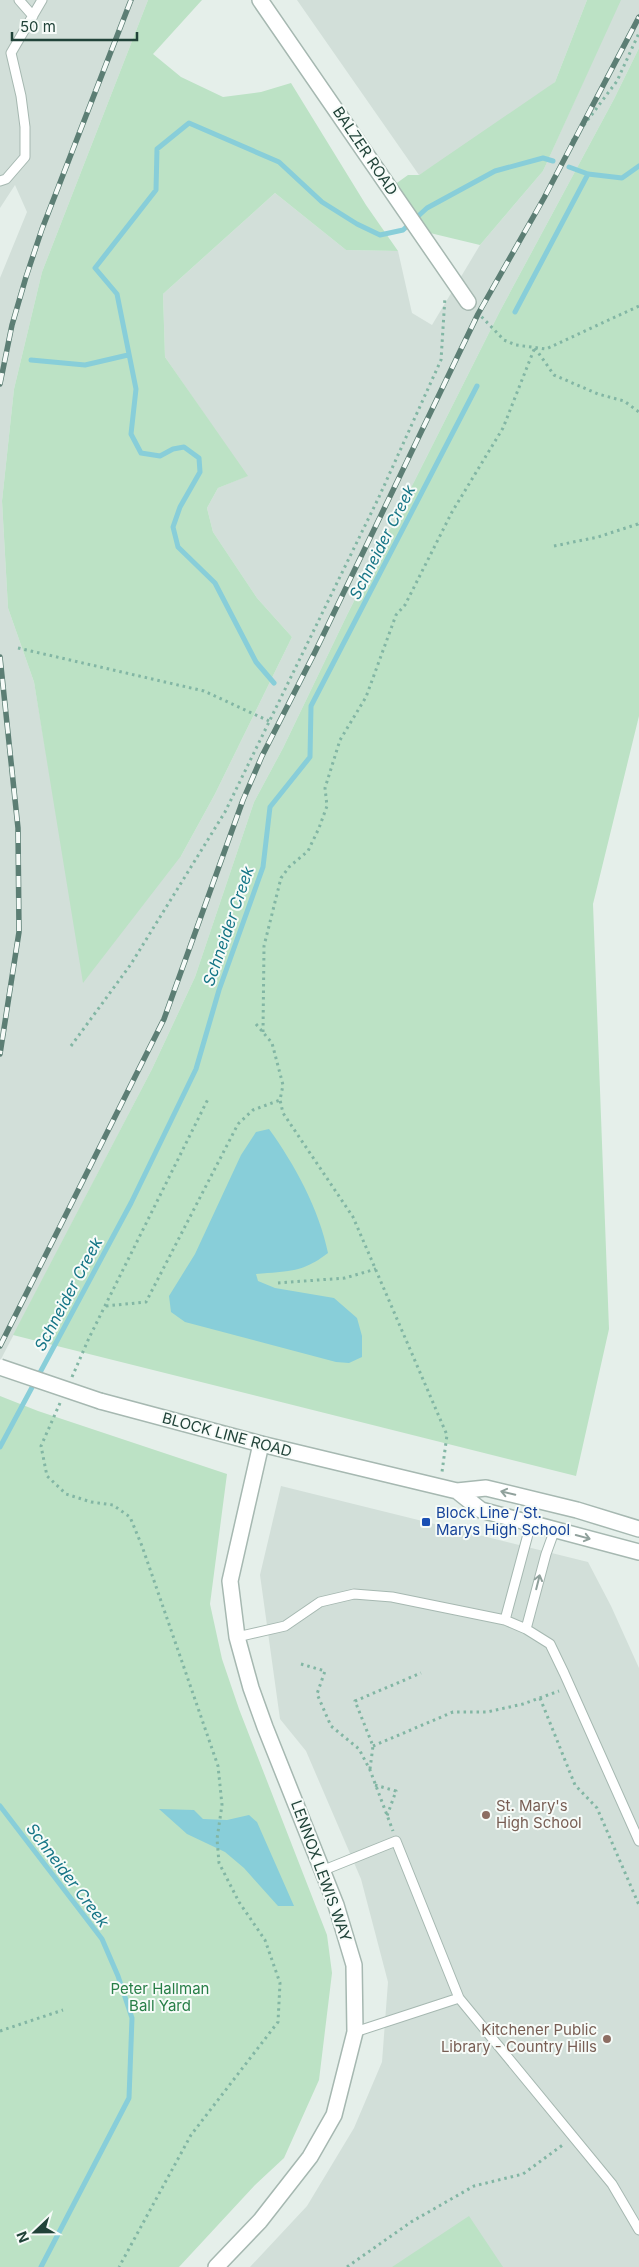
<svg xmlns="http://www.w3.org/2000/svg" width="639" height="2267" viewBox="0 0 639 2267" font-family="Inter,sans-serif">
	<style>
		.built { fill: #d2dfd9 }
		.green { fill: #bce2c5 }
		.water { fill: #88ced9 }
		.lines { fill: none; stroke-linecap: round; stroke-linejoin: round }
		.stream { stroke: #88ced9; stroke-width: 5 }
		.service-casing { stroke: #a6b8b1; stroke-width: 11 }
		.minor-casing { stroke: #a6b8b1; stroke-width: 18 }
		.tertiary-casing { stroke: #a6b8b1; stroke-width: 18 }
		.path { stroke: #82b6a4; stroke-width: 3; stroke-dasharray: 2.5 4; stroke-linecap: butt }
		.service { stroke: #fff; stroke-width: 9 }
		.minor { stroke: #fff; stroke-width: 15 }
		.tertiary { stroke: #fff; stroke-width: 15 }
		.rail-casing { stroke: #5c7e74; stroke-width: 5.5 }
		.rail { stroke: #f6fbf8; stroke-width: 4; stroke-dasharray: 11; stroke-linecap: butt }
		.tertiary-bridge-casing { stroke: #a6b8b1; stroke-width: 18; stroke-linecap: butt }
		.tertiary-bridge { stroke: #fff; stroke-width: 15 }
		.oneway { stroke: #90a19c }
		.transit-dot { fill: #1a4fb4; stroke: #f6fbf8; stroke-width: 2 }
		.education-dot { fill: #8d6e63; stroke: #f6fbf8; stroke-width: 2 }
		.labels { text-anchor: middle; stroke-width: 4; stroke-linejoin: round; paint-order: stroke }
		.street-label { font-size: 15px; fill: #214339; stroke: #f6fbf8 }
		.transit-label { font-size: 15px; fill: #164399; stroke: #f6fbf8; text-anchor: start }
		.education-label { font-size: 15px; fill: #785e54; stroke: #f6fbf8; text-anchor: start }
		.park-label { font-size: 15px; fill: #277e47; stroke: #f6fbf8 }
		.water-label { font-size: 16px; font-style: italic; fill: #157586; stroke: #f6fbf8 }
	</style>
	<rect width="100%" height="100%" fill="#e5efea"/>
	<path class="built" d="M0,0H148L42,272L14,389L2,501L8,608L34,682L62,846L181,856L215,794L292,637L257,598L213,532L207,508L218,488L247,476L165,357L163,294L275,193L346,250L398,251L412,313L432,325L480,245L543,171L620,0H639V48L614,99L500,311L347,615L283,748L254,802L195,977L152,1069L0,1361V278L27,212L15,185L0,208Z
		M297,0H587L555,82L522,110L419,175Z
		M281,1486L588,1562L611,1606L639,1668V2267H250L307,2206L354,2128L382,2062L388,1982L361,1879L306,1751L280,1719L260,1575Z"/>
	<path class="green" d="M148,0H202L153,54L181,77L223,97L261,92L291,83L366,205L398,251L346,250L275,193L163,294L165,357L248,476L218,488L207,508L213,532L257,598L292,637L215,794L181,856L83,983L34,682L8,608L2,501L14,389L42,272Z
		M587,0H621L543,171L480,245L430,233L394,185L408,175H419L555,82Z
		M639,48V716L593,904L609,1329L576,1476L13,1335L152,1069L195,977L254,802L283,748L347,615L500,311L614,99Z
		M0,1396L38,1411L227,1474L210,1604L222,1659L239,1709L327,1935L332,1973L319,2080L284,2158L255,2185L179,2267H0Z
		M469,2216L503,2267H392Z"/>
	<path class="water" d="M269,1129C295,1165 319,1209 328,1253C302,1273 289,1271 256,1274L258,1281L275,1288L334,1298L357,1318L362,1336V1357L349,1363L336,1362L185,1322L171,1312L169,1296L195,1254L241,1155L256,1132Z
		M159,1809L194,1810L203,1819L227,1820L249,1815L257,1822L294,1906H278L244,1868L225,1852L187,1834Z"/>
	<g class="lines">
		<path class="stream" d="M569,167L588,174L622,178L639,166
			M515,312L588,174
			M31,360L85,365L128,355
			M274,683L256,662L215,583L178,547L173,527L180,507L200,472L199,458L184,447L173,449L160,456L141,453L131,434L136,389L117,294L95,268L156,190L157,149L189,123L279,162L322,202L357,224L380,235L403,230L427,208L495,171L543,158L553,161
			M0,1447L131,1203L196,1069L219,990L263,867L270,807L310,757L311,706L477,386
			M0,1806L102,1939L118,1976L132,2018L129,2098L41,2267"/>
		<g class="service-casing">
			<path id="service" d="M19,0L33,16
				M0,181L6,179L25,157V127L21,96L11,53L42,0
				M505,1620L531,1523
				M526,1629L546,1554L555,1529
				M237,1637L285,1626L320,1602L354,1594L392,1597L505,1620L526,1629L550,1644L564,1673L639,1841
				M324,1870L396,1841L459,1998L612,2184L639,2230
				M355,2032L459,1998"/>
		</g>
		<g class="minor-casing">
			<path id="minor" d="M260,0L468,302
				M216,2267L260,2221L310,2157L334,2115L355,2032L354,1965L336,1905L265,1727L251,1688L237,1637L230,1581L261,1444"/>
		</g>
		<g class="tertiary-casing">
			<path id="tertiary" d="M100,1401L261,1444L457,1491L486,1488L577,1510L639,1529
				M457,1491L481,1510L639,1552"/>
		</g>
		<path class="path" d="M572,141L617,81L639,33
			M477,312L504,340L516,345L546,349L639,306
			M535,348L554,375L598,394L624,401L639,412
			M554,546L598,537L638,524L639,522
			M18,648L204,691L269,721
			M256,1024L272,1043L283,1085L280,1100L283,1113L353,1217L447,1435L442,1472
			M263,1032L264,946L281,878L289,867L308,851L319,828L327,806L325,788L340,740L366,697L396,615L405,605L452,512L503,428L535,347
			M71,1046L131,964L225,812L379,497L441,360L445,297
			M278,1283L345,1278L376,1269
			M106,1306L146,1302L238,1124L253,1110L280,1100
			M72,1377L89,1338L209,1097
			M60,1403L41,1446L47,1476L66,1494L91,1502L113,1505L130,1517L142,1546L218,1766L222,1805L217,1839L219,1863L239,1902L265,1940L280,1983L278,2022L191,2135L119,2267
			M301,1664L325,1671L317,1694L331,1726L359,1749L370,1770L393,1831
			M540,1698L575,1785L597,1808L639,1905
			M373,1746L453,1712H487L523,1704L559,1691
			M370,1769L373,1746L355,1701L421,1673
			M375,1785L396,1791L387,1816
			M0,2031L63,2010
			M347,2267L411,2222L474,2186L523,2174L564,2144"/>
		<use href="#service" class="service"/>
		<use href="#minor" class="minor"/>
		<use href="#tertiary" class="tertiary"/>
		<g class="rail-casing">
			<path id="rail" d="M0,384L12,325L26,277L42,229L131,0
				M0,657L18,828L19,932L0,1054
				M0,1346L164,1019L243,800L262,756L315,652L478,314L544,198L639,17"/>
		</g>
		<use href="#rail" class="rail"/>
		<g class="tertiary-bridge-casing">
			<path id="tertiary-bridge" d="M0,1367L100,1401"/>
		</g>
		<use href="#tertiary-bridge" class="tertiary-bridge"/>
	</g>
	<defs><path id="oneway-shaft" d="M-6 0H5M1.5-3L5.5 0L1.5 3" fill="none" stroke-width="1.6" stroke-linecap="round" stroke-linejoin="round" transform="scale(1.25)"/></defs>
	<g class="oneway">
		<use href="#oneway-shaft" transform="translate(508 1493) rotate(-166)"/>
		<use href="#oneway-shaft" transform="translate(583 1537) rotate(15)"/>
		<use href="#oneway-shaft" transform="translate(538 1582) rotate(-76)"/>
	</g>
	<rect class="transit-dot" x="421" y="1517" width="10" height="10" rx="2.5"/>
	<g class="education-dot">
		<circle cx="486" cy="1815" r="5"/>
		<circle cx="607" cy="2039" r="5"/>
	</g>
	<g class="labels">
		<g class="street-label">
			<text transform="translate(365 151) rotate(56)" y="5">BALZER ROAD</text>
			<text transform="translate(227 1435) rotate(15)" y="5">BLOCK LINE ROAD</text>
			<text transform="translate(321 1871) rotate(70)" y="5">LENNOX LEWIS WAY</text>
		</g>
		<g class="transit-label">
			<text x="436" y="1518">Block Line / St.<tspan x="436" dy="17">Marys High School</tspan></text>
		</g>
		<g class="education-label">
			<text x="496" y="1811">St. Mary's<tspan x="496" dy="17">High School</tspan></text>
			<text x="597" y="2035" text-anchor="end">Kitchener Public<tspan x="597" dy="17">Library - Country Hills</tspan></text>
		</g>
		<g class="park-label">
			<text x="160" y="1994">Peter Hallman<tspan x="160" dy="17">Ball Yard</tspan></text>
		</g>
		<g class="water-label">
			<text transform="translate(382 542) rotate(-63)" y="6">Schneider Creek</text>
			<text transform="translate(228 926) rotate(-71)" y="6">Schneider Creek</text>
			<text transform="translate(68 1294) rotate(-62)" y="6">Schneider Creek</text>
			<text transform="translate(68 1875) rotate(53)" y="6">Schneider Creek</text>
		</g>
	</g>
	<g transform="translate(35 2232) rotate(248)" stroke="#f6fbf8" stroke-width="4" paint-order="stroke">
	<path d="M0-4L9 19L0 12L-9 19Z" fill="#214339"/>
	<text y="-8" font-size="14" font-weight="bold" text-anchor="middle" fill="#214339">N</text>
	</g>
	<path d="M12 32v8h125v-8" fill="none" stroke="#214339" stroke-width="2.5"/>
	<text x="20" y="32" font-size="15" fill="#214339" stroke="#f6fbf8" stroke-width="4" paint-order="stroke">50 m</text>
</svg>
